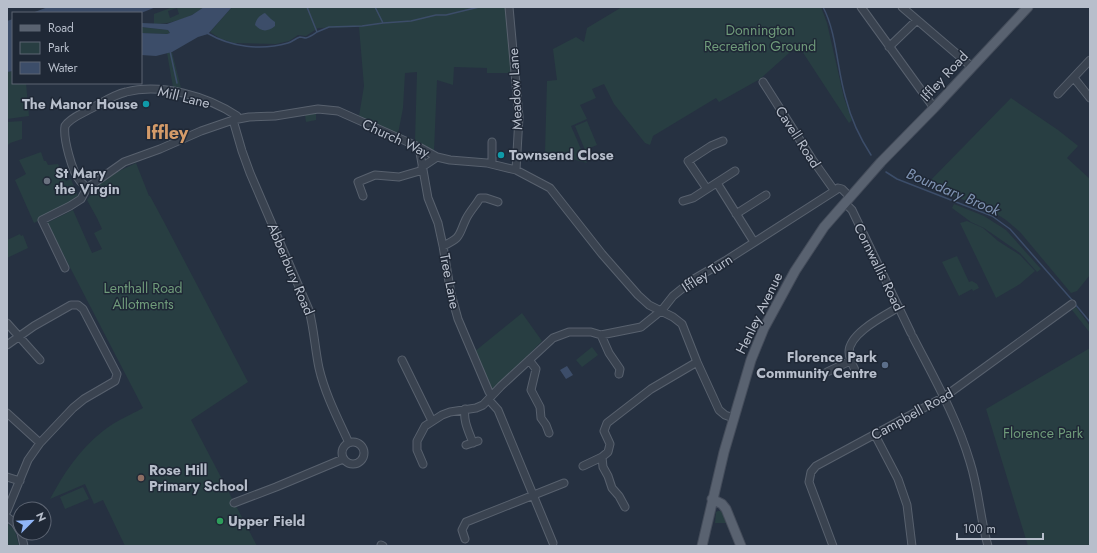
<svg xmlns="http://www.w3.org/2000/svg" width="1097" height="553" viewBox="0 0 1097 553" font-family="Jost,sans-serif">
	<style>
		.green { fill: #283e42; fill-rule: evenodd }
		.water { fill: #3c4d69 }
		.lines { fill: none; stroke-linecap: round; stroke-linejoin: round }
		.stream { stroke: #3c4d69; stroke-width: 1.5 }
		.minor-casing { stroke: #58616e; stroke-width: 9 }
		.major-casing { stroke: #444c5a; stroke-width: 11 }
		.minor { stroke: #3a4350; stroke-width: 7 }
		.major { stroke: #596270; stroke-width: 9 }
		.culture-dot { fill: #0f9aa8; stroke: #1f2836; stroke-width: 1.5 }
		.worship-dot { fill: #6b7280; stroke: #1f2836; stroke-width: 1.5 }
		.service-dot { fill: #5c6f8a; stroke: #1f2836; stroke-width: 1.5 }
		.education-dot { fill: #8d6e63; stroke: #1f2836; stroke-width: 1.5 }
		.leisure-dot { fill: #2e9e5b; stroke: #1f2836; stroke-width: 1.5 }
		.labels { text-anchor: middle; stroke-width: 3; stroke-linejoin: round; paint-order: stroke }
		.park-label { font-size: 14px; fill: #6f9b7a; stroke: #1f2836 }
		.street-label { font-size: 14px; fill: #b7becb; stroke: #1f2836 }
		.poi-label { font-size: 14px; font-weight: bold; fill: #b7becb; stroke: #1f2836; text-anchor: start }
		.water-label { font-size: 15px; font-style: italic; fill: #7f93b2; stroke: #1f2836 }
		.district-label { font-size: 18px; font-weight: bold; fill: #d49b69; stroke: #1f2836 }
	</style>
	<rect width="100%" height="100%" fill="#263141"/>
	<path class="green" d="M173,7H204C191,18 171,24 154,24V14ZM177,8L179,14L170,18L168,11Z
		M232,7H506L511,73H487V68L454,67L453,85L437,80L434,151L415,141L417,72L405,73L403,108L398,134L359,116L364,86L359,27L318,28L306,36L298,35L289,41L276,44L234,43L221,39L210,32Z
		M622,7H821L827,23L844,98L852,120L849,123L798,45L760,79L719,102L716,98L653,136L650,145L645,143L614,104L604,84L592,89L596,98L580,105L587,119L571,126L587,163L545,152L547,81L557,80L553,49L576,37L584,42L587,28Z
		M141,27L168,30L170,33L167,34L141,33Z
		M172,52L181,88L173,87L167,53Z
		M13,71V83H26L29,116L7,119V72Z
		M1011,98L1058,130L1077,145L1078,146L1067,158L1090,179V275L1077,291L1071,293L1020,232L1006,220L992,211L926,185Z
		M316,113V120L306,122L305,115Z
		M22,121V139L10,143L7,146V122Z
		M587,121L597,145L585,150L575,126Z
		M41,152L44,161H46L48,165L58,164L66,181L71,179L79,199L34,223L15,180L26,174L19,160Z
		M136,163L149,196H150L164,222L248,382L191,420L257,546H125L103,500L94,504L85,484L50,499C64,473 79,450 103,431C114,422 130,415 143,408L47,223L73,210L92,253L102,249L94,233L102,229L97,218L87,200L101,181L115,173Z
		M954,204L984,216L1006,230L1041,269L1037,272L1020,253L984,228L971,222L952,208Z
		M967,221L983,228L998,241L1020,255L1035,271L1020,284L996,298L960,223Z
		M20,234L21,236L23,235L28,248L7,258V240Z
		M957,256L969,282L972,281L977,284L979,288L973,291L972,289L959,296L942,262Z
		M1076,307L1090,326V333L1072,310Z
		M522,313L542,341L492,392L474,352Z
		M592,347L598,355L582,367L576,360Z
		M1090,348V546H1028L986,409Z
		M83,487L89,499L65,509L60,497Z
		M718,511H722L726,523H715L716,512Z
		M7,523L15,531L19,546H7Z"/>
	<path class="water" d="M48,7H156L141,13H32Z
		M204,7H232L208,34L198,37L172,52L156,56L141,55V33L167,34L170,33L168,30L141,27V23L167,24L192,15Z
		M265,13L271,19L275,22V26C268,32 261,32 255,25C256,19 260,15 265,13Z
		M13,19V71L7,72V21Z
		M567,366L573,375L566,379L560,370Z"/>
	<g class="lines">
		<path class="stream" d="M307,7L317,32L329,27L362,26L383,23
			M375,7L383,23L411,21L436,15H446L479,7
			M487,7H497
			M823,7C837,33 837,71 846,99C851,119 860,138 871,155
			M207,33C231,47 261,51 288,43C292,42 296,38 300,37C302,37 304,38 306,38C310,37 314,34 317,32
			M170,51L177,83
			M886,172L897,179L992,216L1010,229L1073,301
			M1075,304L1090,322"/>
		<g class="minor-casing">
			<path id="minor" d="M509,7L519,117L516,170
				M861,7L934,108
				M902,7L972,67
				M889,47L917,20
				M1074,78L1090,98
				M763,82L812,159L834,190
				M1058,94L1090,60
				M233,120L242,151L250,173L309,310C314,329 315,349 319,368C325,394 338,419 349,443
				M492,142V164
				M419,147L428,198L438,223L443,246L451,294L458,319L489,392
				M422,167L437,157
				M717,183L754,242
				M87,188C85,186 82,183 80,181C72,172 63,138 65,126C71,117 82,114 90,109C102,103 113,95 126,92C161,83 207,96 237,116V119
				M707,189L688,161L711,146L723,141
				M363,196L358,182L375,175L399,177L423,170
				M683,201L693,198L735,171
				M845,203L852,210L911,333
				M736,214L766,195
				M443,246C462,237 458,236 466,219C470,211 476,205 480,198H486L498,202
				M65,268L42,220L70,206L81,199L87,188L124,162L160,149L201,131L233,120L249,117L275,116L318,109L338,111L419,147L437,157L450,160L487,163L516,170L550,188L602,254L638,295L649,305L673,317L682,324L697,362L719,410L725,415L733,418
				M7,323L40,360
				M601,335L609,353L620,369L619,374
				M913,337C934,378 957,418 970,462C979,490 980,519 988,546
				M7,345L34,326L71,305H78L83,309L117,374L115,381L84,399L73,408L40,443L28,460L7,511
				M402,360L432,421
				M529,360L536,369L531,390L540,407L541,418L546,425L549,433
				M855,370C852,364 849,358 849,352C849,333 884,316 899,307
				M827,372L850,361
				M489,400L498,410L553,543
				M465,409C463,421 469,432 473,443
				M7,413L40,443
				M875,435L898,479L907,505L912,546
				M342 453a11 11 0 1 1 22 0a11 11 0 1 1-22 0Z
				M466,445L478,441
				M602,457L603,467L608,476L612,488L619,496L625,507
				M423,464L417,450V441L425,426L442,415L450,412L476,408L483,405L501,386L553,338L569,332H591L601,335L641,327L662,310L673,296L694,279L725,261L836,190L838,188L842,189L850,197
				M583,466L602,457L608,452L610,444L604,431L607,423L651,389L697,362
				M7,477L20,481
				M234,503L276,487L343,459
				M7,517L15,523L20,531
				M21,533L24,546
				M465,539L462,530L466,522L564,483
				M381,545L383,546
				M833,546L809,482L811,472L816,466L944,397L1072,304"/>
		</g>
		<g class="major-casing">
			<path id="major" d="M712,499L722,504L726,509L741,546
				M702,546L724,452L751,360L764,328L795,271L824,227L845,203L881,162L934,108L1028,7"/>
		</g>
		<use href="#minor" class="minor"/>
		<use href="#major" class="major"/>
	</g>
	<g class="culture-dot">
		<circle cx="146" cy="104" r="4"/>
		<circle cx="501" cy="155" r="4"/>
	</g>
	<circle class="worship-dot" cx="47" cy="181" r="4"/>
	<circle class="service-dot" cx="885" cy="365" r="4"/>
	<circle class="education-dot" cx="141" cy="478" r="4"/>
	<circle class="leisure-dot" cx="220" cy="521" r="4"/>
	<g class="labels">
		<g class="park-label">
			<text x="760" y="35">Donnington<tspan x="760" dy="16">Recreation Ground</tspan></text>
			<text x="143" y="293">Lenthall Road<tspan x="143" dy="16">Allotments</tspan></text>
			<text x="1043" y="438">Florence Park</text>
		</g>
		<g class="street-label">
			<text transform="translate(944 76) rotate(-47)" y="5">Iffley Road</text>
			<text transform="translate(515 89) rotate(-93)" y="5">Meadow Lane</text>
			<text transform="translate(184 97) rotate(14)" y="5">Mill Lane</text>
			<text transform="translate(798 137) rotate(57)" y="5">Cavell Road</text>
			<text transform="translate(396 138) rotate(25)" y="5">Church Way</text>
			<text transform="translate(879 267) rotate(64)" y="5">Cornwallis Road</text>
			<text transform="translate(291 269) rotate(67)" y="5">Abberbury Road</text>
			<text transform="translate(707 273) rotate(-33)" y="5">Iffley Turn</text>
			<text transform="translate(450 281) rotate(79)" y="5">Tree Lane</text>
			<text transform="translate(759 313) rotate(-64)" y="5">Henley Avenue</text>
			<text transform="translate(912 414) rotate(-29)" y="5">Campbell Road</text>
		</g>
		<g class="poi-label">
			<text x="138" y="109" text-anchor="end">The Manor House</text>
			<text x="509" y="160">Townsend Close</text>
			<text x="55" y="178">St Mary<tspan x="55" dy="16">the Virgin</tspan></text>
			<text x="877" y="362" text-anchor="end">Florence Park<tspan x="877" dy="16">Community Centre</tspan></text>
			<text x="149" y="475">Rose Hill<tspan x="149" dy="16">Primary School</tspan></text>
			<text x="228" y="526">Upper Field</text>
		</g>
		<g class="water-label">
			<text transform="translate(953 192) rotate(23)" y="5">Boundary Brook</text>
		</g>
		<g class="district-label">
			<text x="167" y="139">Iffley</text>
		</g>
	</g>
	<rect width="1097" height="553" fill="none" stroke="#b7becb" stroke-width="16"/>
	<rect x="12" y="12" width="130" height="72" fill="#1f2836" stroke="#5c6472"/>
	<rect x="20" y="25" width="20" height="6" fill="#596270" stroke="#5c6472"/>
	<text x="48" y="32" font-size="12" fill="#b7becb">Road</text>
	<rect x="20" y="42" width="20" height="12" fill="#283e42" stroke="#5c6472"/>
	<text x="48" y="52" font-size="12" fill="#b7becb">Park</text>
	<rect x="20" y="62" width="20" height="12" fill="#3c4d69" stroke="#5c6472"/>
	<text x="48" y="72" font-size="12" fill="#b7becb">Water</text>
	<g transform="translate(32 521) rotate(66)"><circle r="19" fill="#1f2836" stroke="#5c6472"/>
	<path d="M0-3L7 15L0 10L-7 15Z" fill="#90b5f6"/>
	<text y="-6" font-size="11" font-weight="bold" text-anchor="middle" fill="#b7becb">N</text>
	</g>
	<path d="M957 533v6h86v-6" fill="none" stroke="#b7becb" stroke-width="2"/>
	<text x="963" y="533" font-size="12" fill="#b7becb" stroke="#1f2836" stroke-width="3" paint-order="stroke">100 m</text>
</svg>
